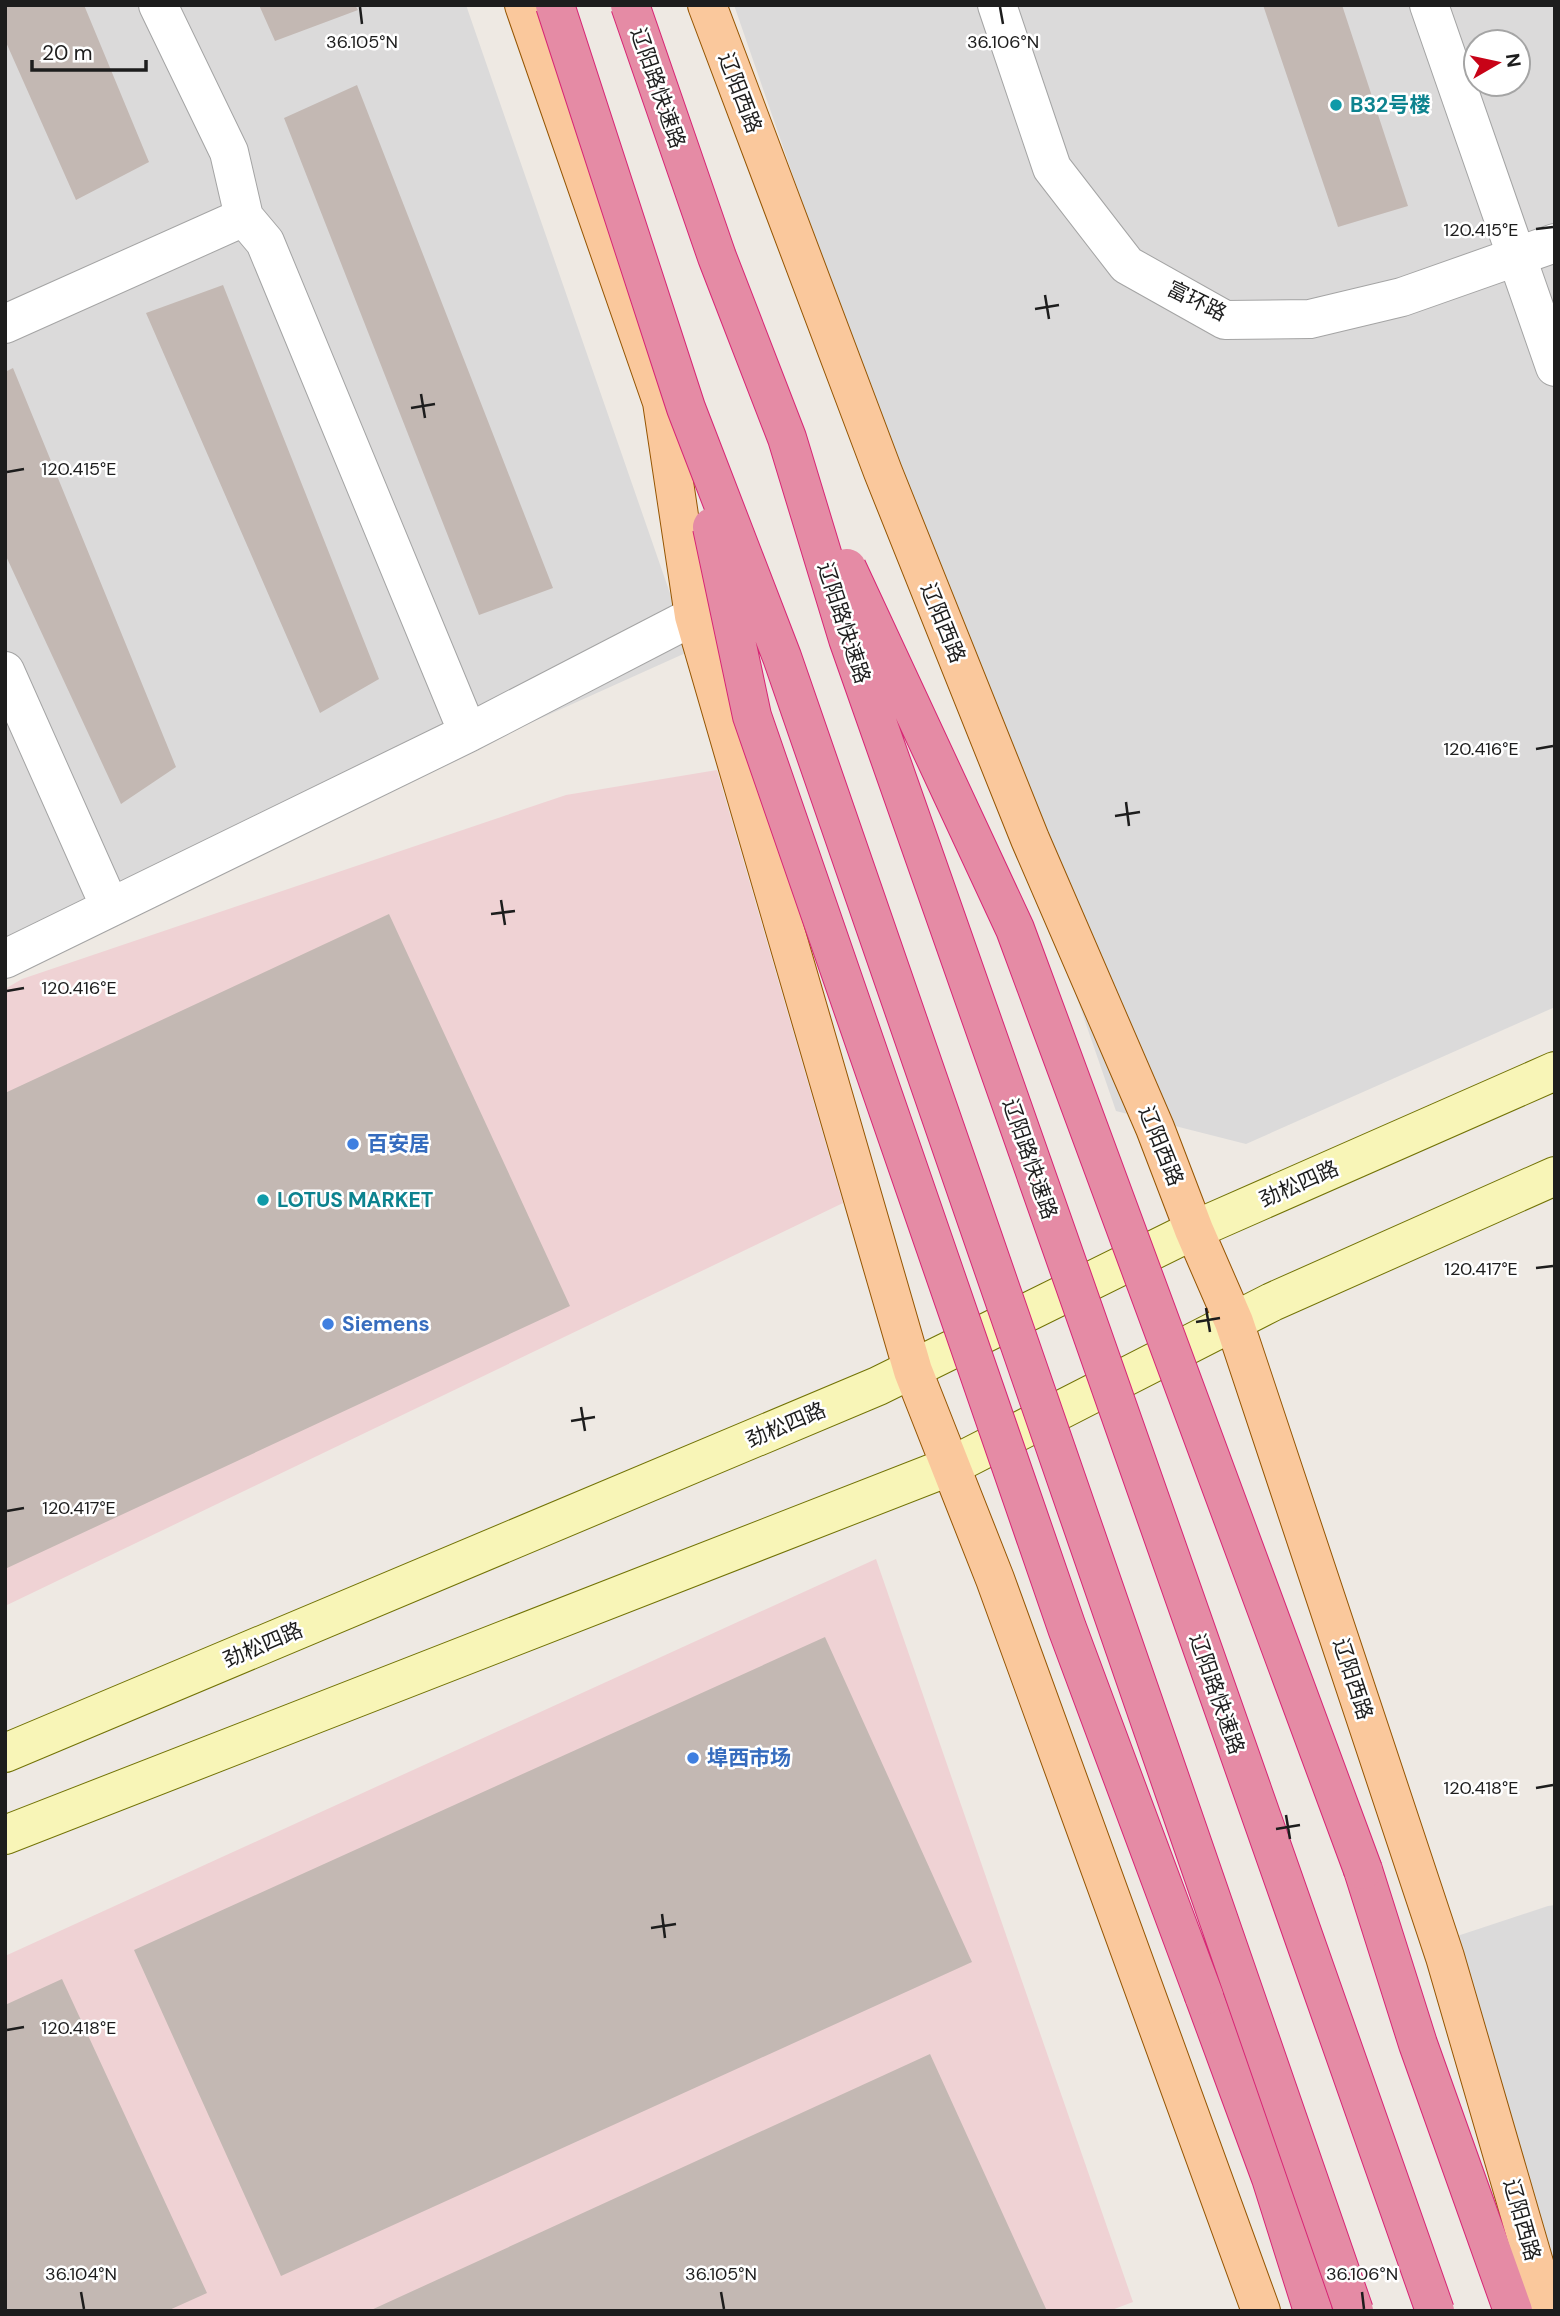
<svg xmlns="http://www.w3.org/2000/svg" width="1560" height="2316" viewBox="0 0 1560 2316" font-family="'DM Sans','Noto Sans SC',sans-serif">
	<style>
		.residential { fill: #dbdada; fill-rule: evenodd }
		.commercial { fill: #efd2d4 }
		.building { fill: #c3b8b3 }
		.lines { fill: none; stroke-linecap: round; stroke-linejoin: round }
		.street-casing { stroke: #a4a4a4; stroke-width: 40 }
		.secondary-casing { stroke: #727306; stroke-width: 40 }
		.primary-casing { stroke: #955502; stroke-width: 40 }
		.highway-casing { stroke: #d72675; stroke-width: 40 }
		.street { stroke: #fff; stroke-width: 38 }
		.secondary { stroke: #f8f5b7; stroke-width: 38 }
		.primary { stroke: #fac89c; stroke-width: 38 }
		.highway { stroke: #e58ba5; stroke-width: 38 }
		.highway-bridge-casing { stroke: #d72675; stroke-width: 40; stroke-linecap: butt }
		.highway-bridge { stroke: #e58ba5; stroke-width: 38 }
		.ticks { fill: none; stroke: #1d1d1d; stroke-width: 2.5 }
		.culture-dot { fill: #0f9aa8; stroke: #fff; stroke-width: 2.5 }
		.shop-dot { fill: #3f7fe0; stroke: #fff; stroke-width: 2.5 }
		.labels { text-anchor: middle; stroke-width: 5; stroke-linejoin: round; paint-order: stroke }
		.street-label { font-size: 21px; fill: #1d1d1d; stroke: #fff }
		.culture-label { font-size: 21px; font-weight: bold; fill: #0d838f; stroke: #fff; text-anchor: start }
		.shop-label { font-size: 21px; font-weight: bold; fill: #366cbe; stroke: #fff; text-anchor: start }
		.ticks-label { font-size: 18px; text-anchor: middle; fill: #1d1d1d; stroke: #fff; stroke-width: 5; stroke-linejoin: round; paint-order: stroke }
	</style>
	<rect width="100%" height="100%" fill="#eee9e3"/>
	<path class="residential" d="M5,5H466L690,651L5,960Z
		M734,5H1555V1007L1246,1144L1116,1111ZM1476,42H1518V84H1476Z
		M1555,1905V2311H1537L1421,1948L1548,1906Z"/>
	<path class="commercial" d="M717,770L843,1203L5,1606V989L22,979L566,795Z
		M876,1559L1133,2302L1109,2311H5V1956Z"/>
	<path class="building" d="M5,5H84L149,162L76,200L5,40Z
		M259,5H355L358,10L275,41Z
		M1263,5H1342L1408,206L1338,227Z
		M357,85L553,588L479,615L284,118Z
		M223,285L379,679L320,713L146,313Z
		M13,368L176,767L121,804L5,554V372Z
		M389,914L570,1306L5,1569V1093Z
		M825,1637L972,1962L281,2276L134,1950Z
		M62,1979L207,2293L167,2311H5V2005Z
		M930,2054L1047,2311H369Z"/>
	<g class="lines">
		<g class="street-casing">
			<path id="street" d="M158,5L229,152L244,217L265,242L468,733
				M997,5L1052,168L1127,265L1225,320L1310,319L1402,297L1555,243
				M1429,5L1555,367
				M5,324L244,217
				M5,671L110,907
				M5,959L468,733L694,616"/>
		</g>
		<g class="secondary-casing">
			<path id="secondary" d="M5,1753L878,1386L1194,1230L1555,1071
				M5,1835L951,1466L1272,1302L1555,1176"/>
		</g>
		<g class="primary-casing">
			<path id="primary" d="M524,5L662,402L694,616L913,1371L995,1579L1261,2311
				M707,5L883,472L1030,839L1155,1128L1194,1230L1234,1322L1445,1957L1548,2311"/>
		</g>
		<g class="highway-casing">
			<path id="highway" d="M1363,1870L1418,2044L1513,2311
				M1204,1996L1271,2178L1313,2311"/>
		</g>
		<use href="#street" class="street"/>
		<use href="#secondary" class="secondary"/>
		<use href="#primary" class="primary"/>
		<use href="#highway" class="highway"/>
		<g class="highway-bridge-casing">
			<path id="highway-bridge" d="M555,5L686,408L782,657L1354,2311
				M630,5L717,257L787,438L848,639L1435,2311
				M712,527L752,716L1067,1628L1204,1996
				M847,568L1015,929L1363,1870"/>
		</g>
		<use href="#highway-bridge" class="highway-bridge"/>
	</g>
	<path class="ticks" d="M360,7L362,24M1000,7L1003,24M1536,229L1553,227M1045,295L1049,319M1035,309L1059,305M421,394L425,418M411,408L435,404M7,472L24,469M1536,749L1553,746M1126,802L1129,826M1115,816L1140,812M501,900L505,925M491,914L515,911M7,991L24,988M1536,1268L1553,1266M1206,1308L1210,1332M1196,1322L1220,1318M581,1407L585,1431M571,1421L595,1417M7,1511L24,1508M1536,1788L1553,1785M1286,1815L1290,1839M1276,1829L1300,1825M662,1914L665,1938M651,1928L676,1924M7,2030L24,2027M81,2292L84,2309M721,2292L724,2309M1362,2292L1364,2309"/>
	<g class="culture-dot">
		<circle cx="1336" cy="105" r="7"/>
		<circle cx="263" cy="1200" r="7"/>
	</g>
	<g class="shop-dot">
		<circle cx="353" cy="1144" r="7"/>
		<circle cx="328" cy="1324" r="7"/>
		<circle cx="693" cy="1758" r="7"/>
	</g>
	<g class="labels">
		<g class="street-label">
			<text transform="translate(658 88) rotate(71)" y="7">辽阳路快速路</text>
			<text transform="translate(740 93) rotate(69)" y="7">辽阳西路</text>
			<text transform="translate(1197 301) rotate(26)" y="7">富环路</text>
			<text transform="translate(844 623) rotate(72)" y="7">辽阳路快速路</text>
			<text transform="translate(943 623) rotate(68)" y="7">辽阳西路</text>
			<text transform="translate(1161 1146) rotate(68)" y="7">辽阳西路</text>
			<text transform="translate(1030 1159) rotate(71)" y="7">辽阳路快速路</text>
			<text transform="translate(1299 1184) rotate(-24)" y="7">劲松四路</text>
			<text transform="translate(786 1425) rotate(-23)" y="7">劲松四路</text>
			<text transform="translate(263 1645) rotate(-23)" y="7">劲松四路</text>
			<text transform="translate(1353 1679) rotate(72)" y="7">辽阳西路</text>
			<text transform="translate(1217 1694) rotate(71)" y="7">辽阳路快速路</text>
			<text transform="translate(1522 2220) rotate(74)" y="7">辽阳西路</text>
		</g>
		<g class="culture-label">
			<text x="1350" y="112">B32号楼</text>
			<text x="277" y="1207">LOTUS MARKET</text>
		</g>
		<g class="shop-label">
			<text x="367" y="1151">百安居</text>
			<text x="342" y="1331">Siemens</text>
			<text x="707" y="1765">埠西市场</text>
		</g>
	</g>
	<g class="ticks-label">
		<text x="362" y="48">36.105°N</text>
		<text x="1003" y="48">36.106°N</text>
		<text x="1481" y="236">120.415°E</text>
		<text x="79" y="475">120.415°E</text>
		<text x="1481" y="755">120.416°E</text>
		<text x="79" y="994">120.416°E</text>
		<text x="1481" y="1275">120.417°E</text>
		<text x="79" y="1514">120.417°E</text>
		<text x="1481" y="1794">120.418°E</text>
		<text x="79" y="2034">120.418°E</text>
		<text x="81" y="2280">36.104°N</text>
		<text x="721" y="2280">36.105°N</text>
		<text x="1362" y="2280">36.106°N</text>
	</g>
	<rect width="1560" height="2316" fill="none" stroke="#1d1d1d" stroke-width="14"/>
	<g transform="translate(1497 63) rotate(81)"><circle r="33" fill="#ffffff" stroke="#a5a5a5" stroke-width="2"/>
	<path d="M0-5L12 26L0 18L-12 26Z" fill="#c80317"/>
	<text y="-10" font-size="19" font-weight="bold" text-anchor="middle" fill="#1d1d1d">N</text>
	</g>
	<path d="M32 60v10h114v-10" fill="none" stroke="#1d1d1d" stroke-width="3.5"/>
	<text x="42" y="60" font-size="21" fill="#1d1d1d" stroke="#ffffff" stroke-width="5" paint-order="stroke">20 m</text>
</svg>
